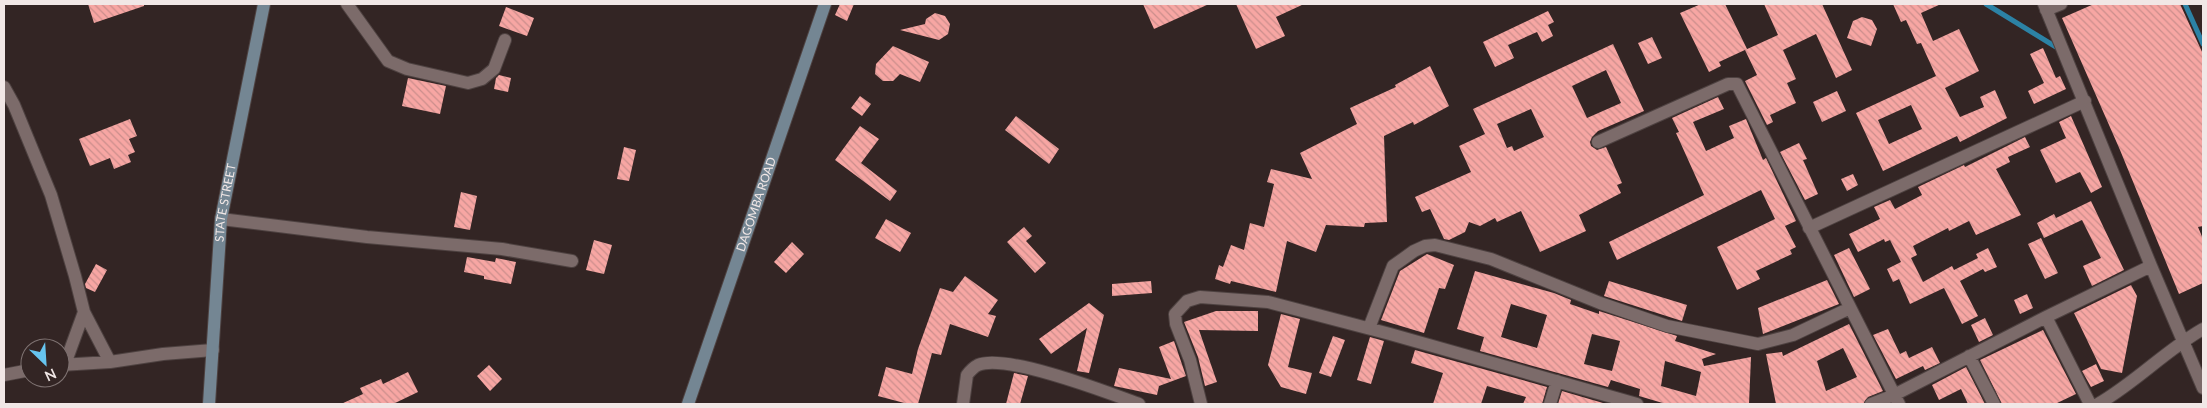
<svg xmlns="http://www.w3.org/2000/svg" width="2207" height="408" viewBox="0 0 2207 408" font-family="Lato,sans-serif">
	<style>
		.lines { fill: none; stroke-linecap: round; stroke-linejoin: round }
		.stream { stroke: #2c82a5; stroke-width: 5 }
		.building { fill: url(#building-back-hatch); fill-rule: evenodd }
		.street-casing { stroke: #4e4241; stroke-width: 14 }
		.secondary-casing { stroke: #4e4241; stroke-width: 14 }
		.street { stroke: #7c6b6a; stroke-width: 12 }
		.secondary { stroke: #748693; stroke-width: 12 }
		.labels { text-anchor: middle; stroke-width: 5; stroke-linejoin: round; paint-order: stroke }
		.street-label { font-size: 12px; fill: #f1e7e6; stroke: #332524 }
	</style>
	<defs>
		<pattern id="building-back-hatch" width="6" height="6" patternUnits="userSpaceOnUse" patternTransform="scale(1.25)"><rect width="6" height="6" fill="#f7a6a3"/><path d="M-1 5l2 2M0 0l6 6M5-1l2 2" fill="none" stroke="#cb8e8c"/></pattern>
	</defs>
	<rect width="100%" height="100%" fill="#332524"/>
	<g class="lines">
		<path class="stream" d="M1986,4L2056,47
			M2185,4L2203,44"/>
	</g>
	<path class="building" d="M88,4H144V6L94,23Z
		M840,4H854L847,21L835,15Z
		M1143,4H1209L1154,29Z
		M1236,4H1304L1276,17L1285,36L1256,49Z
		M1701,4H1725L1747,49L1719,62L1721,66L1709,72L1680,13Z
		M1764,4H1822L1852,70L1836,78L1816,34L1783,50L1796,79L1787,83L1796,103L1770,115L1773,122L1767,125L1745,81L1757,75L1745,50L1778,35Z
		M1893,4H1941L1921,13L1933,41L1959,29L1979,71L1945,88L1960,117L1984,107L1980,97L1995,90L2007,118L1960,142L1957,136L1883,171L1856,113L1936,76L1921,43L1917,44L1906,20L1901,22ZM1911,105L1922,129L1889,144L1878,120Z
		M2094,4H2180L2203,54V226L2198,227L2203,239V283L2179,294L2120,150L2062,18Z
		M506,7L534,18L527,36L499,26Z
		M1548,11L1554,22L1548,25L1553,36L1542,42L1537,32L1508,45L1514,58L1495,67L1483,42Z
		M935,13L945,16L950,24L948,34L939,40L900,30L925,24L926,19Z
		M1862,17L1872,20L1877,29L1871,46L1847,38L1853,21Z
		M1652,37L1662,58L1648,64L1638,43Z
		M1613,44L1644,111L1598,131L1592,137L1590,142L1591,146L1597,150L1606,147L1622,183L1617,185L1621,193L1579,215L1586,231L1540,252L1521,211L1497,222L1495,218L1480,226L1469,222L1465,232L1449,240L1444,239L1430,209L1422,212L1415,197L1471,172L1459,146L1485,134L1473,109ZM1606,70L1621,103L1587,118L1572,86ZM1531,109L1544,137L1514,151L1512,146L1507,148L1497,124Z
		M893,46L929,62L920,82L900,74L893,81H883L875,74L876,64Z
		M2043,48L2056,78L2060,76L2066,89L2034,104L2028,91L2044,83L2030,54Z
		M1430,66L1449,106L1414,125L1413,122L1384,136L1387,222L1365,223L1364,227L1326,225L1316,252L1287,241L1276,292L1231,281L1230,284L1215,279L1219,265L1223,267L1231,245L1244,250L1250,223L1264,227L1274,184L1267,182L1271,169L1312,179L1300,153L1357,124L1350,108L1396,87L1395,85Z
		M499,75L511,78L508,92L494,89L496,78Z
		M408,78L446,86L440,114L402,106Z
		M1837,91L1846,111L1822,122L1813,102Z
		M860,96L871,104L862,116L851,108Z
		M1718,97L1724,109L1693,122L1706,151L1734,138L1729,126L1746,119L1763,160L1766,158L1796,221L1785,226L1796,247L1790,250L1792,254L1756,271L1760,279L1737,290L1717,247L1775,219L1761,190L1617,260L1609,242L1704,195L1676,133L1679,132L1672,118Z
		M1016,116L1059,149L1049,164L1005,130Z
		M2071,116L2102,187L2091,193L2080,172L2056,183L2040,150L2066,138L2059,122Z
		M130,119L137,136L129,139L135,152L128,155L131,162L114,169L110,158L90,166L79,139Z
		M860,126L879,139L861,163L897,191L890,201L835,160Z
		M2025,137L2030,147L2008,157L2010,162L1996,169L2021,215L1976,235L1969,221L1949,231L1948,228L1913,246L1917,255L1911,258L1923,282L1952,266L1954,270L1978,258L1976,254L1988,248L1997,267L1985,272L1983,269L1960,281L1978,316L1962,324L1944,288L1910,304L1899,279L1893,282L1887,269L1901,262L1890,240L1885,242L1884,239L1858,252L1849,234L1880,219L1874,207L1890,200L1895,209L1922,195L1918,187L1964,165L1965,167Z
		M1799,143L1807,159L1803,160L1818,194L1805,200L1780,152Z
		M624,147L636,150L629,181L617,179Z
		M1853,174L1858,185L1847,191L1841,179Z
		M461,192L477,196L470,230L454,227Z
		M2091,201L2124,270L2092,286L2083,266L2101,258L2082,220L2044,238L2037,223L2054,214L2056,218Z
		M886,219L911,233L900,252L875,238Z
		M1024,227L1032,236L1026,241L1046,263L1035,273L1007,242Z
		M2041,238L2058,273L2045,279L2028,244Z
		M594,240L612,245L604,274L586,270Z
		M792,242L804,254L786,273L774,262Z
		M1849,248L1870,289L1854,297L1834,255Z
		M1427,254L1454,265L1445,289L1439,288L1424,333L1381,320L1400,271Z
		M467,257L495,262L496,258L516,262L511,284L484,279V276L464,272Z
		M96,264L107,270L95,292L86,288L85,284Z
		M1475,271L1554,293L1571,300L1570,304L1599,314V311L1677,336L1675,341L1716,354L1702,359L1704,366L1751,357L1749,404H1666L1639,396L1640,389L1611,380L1608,387L1480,351L1484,337L1457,329ZM1511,304L1547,315L1537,348L1501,337ZM1592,334L1620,341L1612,371L1584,364ZM1665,361L1701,372L1696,396L1661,386Z
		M965,276L998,300L988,314L996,316L988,337L950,324L941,355L932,353L918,404H908L878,396L886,367L912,374L918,349L940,288L953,292Z
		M1827,280L1839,304L1763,334L1758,308Z
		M1151,281L1152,293L1112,296V284Z
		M1609,281L1687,305L1682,321L1604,296Z
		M2131,285L2137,296L2122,373L2101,369L2074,313Z
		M2027,294L2033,308L2020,314L2014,300Z
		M1089,303L1104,315L1089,373L1077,371L1087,328L1051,354L1039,339Z
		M1216,311H1258V331L1199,330L1217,382L1205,386L1198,357L1184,322Z
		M1281,314L1300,319L1288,367L1312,373L1306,394L1281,387L1268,365Z
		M1985,318L1993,335L1979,342L1971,325Z
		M1849,324L1883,391L1868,397L1863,404H1776L1766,354L1782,352L1783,356ZM1843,348L1857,377L1826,391L1817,361Z
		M1888,329L1900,354L1906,351L1909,358L1932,347L1940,363L1925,370L1923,366L1896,379L1873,335Z
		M2043,330L2076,394L2055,404H2002L1980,360Z
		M1333,336L1345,340L1331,377L1319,373Z
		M1370,337L1384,341L1371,384L1357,380Z
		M1174,341L1186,376L1159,386L1157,395L1114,386L1119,368L1171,379L1159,347Z
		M1415,350L1547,387L1542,404H1523L1526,397L1487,386L1481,404H1433L1443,373L1411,363Z
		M2096,364L2104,381L2091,387L2082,371Z
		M489,365L502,379L490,391L477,376Z
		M1966,367L1985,404H1968L1961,389L1939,400L1932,385Z
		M408,372L418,392L393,404H341L363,394L360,388L381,379L383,384Z
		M1014,373L1028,376L1020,404H1006Z
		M1562,391L1603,403L1558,404Z"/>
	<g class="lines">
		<g class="street-casing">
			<path id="street" d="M347,4L388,61L407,69L468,83L482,79L494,69L505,40
				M2044,4L2151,266L2203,388
				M2046,10L2061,4
				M4,87L14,105L51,195L75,276L84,312L110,362
				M1598,142L1728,84H1737L1899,404
				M221,219L367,237L502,249L572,261
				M1809,228L2085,101
				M2046,317L2090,404
				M1369,328L1393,266L1414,251L1425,246L1435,245L1491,259L1600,303L1667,326L1758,344L1793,335L1850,308
				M1969,356L1994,404
				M65,364L84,312
				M60,365L110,362L163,354L213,350
				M4,375L30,370
				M963,404L967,375C970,371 974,367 978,365C1006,353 1109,393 1139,404
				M1201,404L1190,360L1176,324L1175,314L1187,301L1200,297L1268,302L1390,334L1637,404
				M1550,404L1557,381
				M1871,404L1894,395L2046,317L2151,266
				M2098,404C2135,383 2166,350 2203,329"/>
		</g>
		<g class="secondary-casing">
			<g id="secondary">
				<path id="s1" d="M209,404L221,219L264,4"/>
				<path id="s2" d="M688,404L825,4"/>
			</g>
		</g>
		<use href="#street" class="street"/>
		<use href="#secondary" class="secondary"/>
	</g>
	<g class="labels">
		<g class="street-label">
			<text dy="4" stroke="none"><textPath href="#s1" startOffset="202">STATE STREET</textPath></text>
			<text dy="4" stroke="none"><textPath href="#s2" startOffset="211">DAGOMBA ROAD</textPath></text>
		</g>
	</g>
	<rect width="2207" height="408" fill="none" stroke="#f1e7e6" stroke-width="10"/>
	<g transform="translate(45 363) rotate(155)"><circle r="24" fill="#332524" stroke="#7f7372"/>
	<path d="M0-4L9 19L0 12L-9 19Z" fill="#66c4ef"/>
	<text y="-8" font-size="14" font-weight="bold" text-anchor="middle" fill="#f1e7e6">N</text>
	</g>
</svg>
